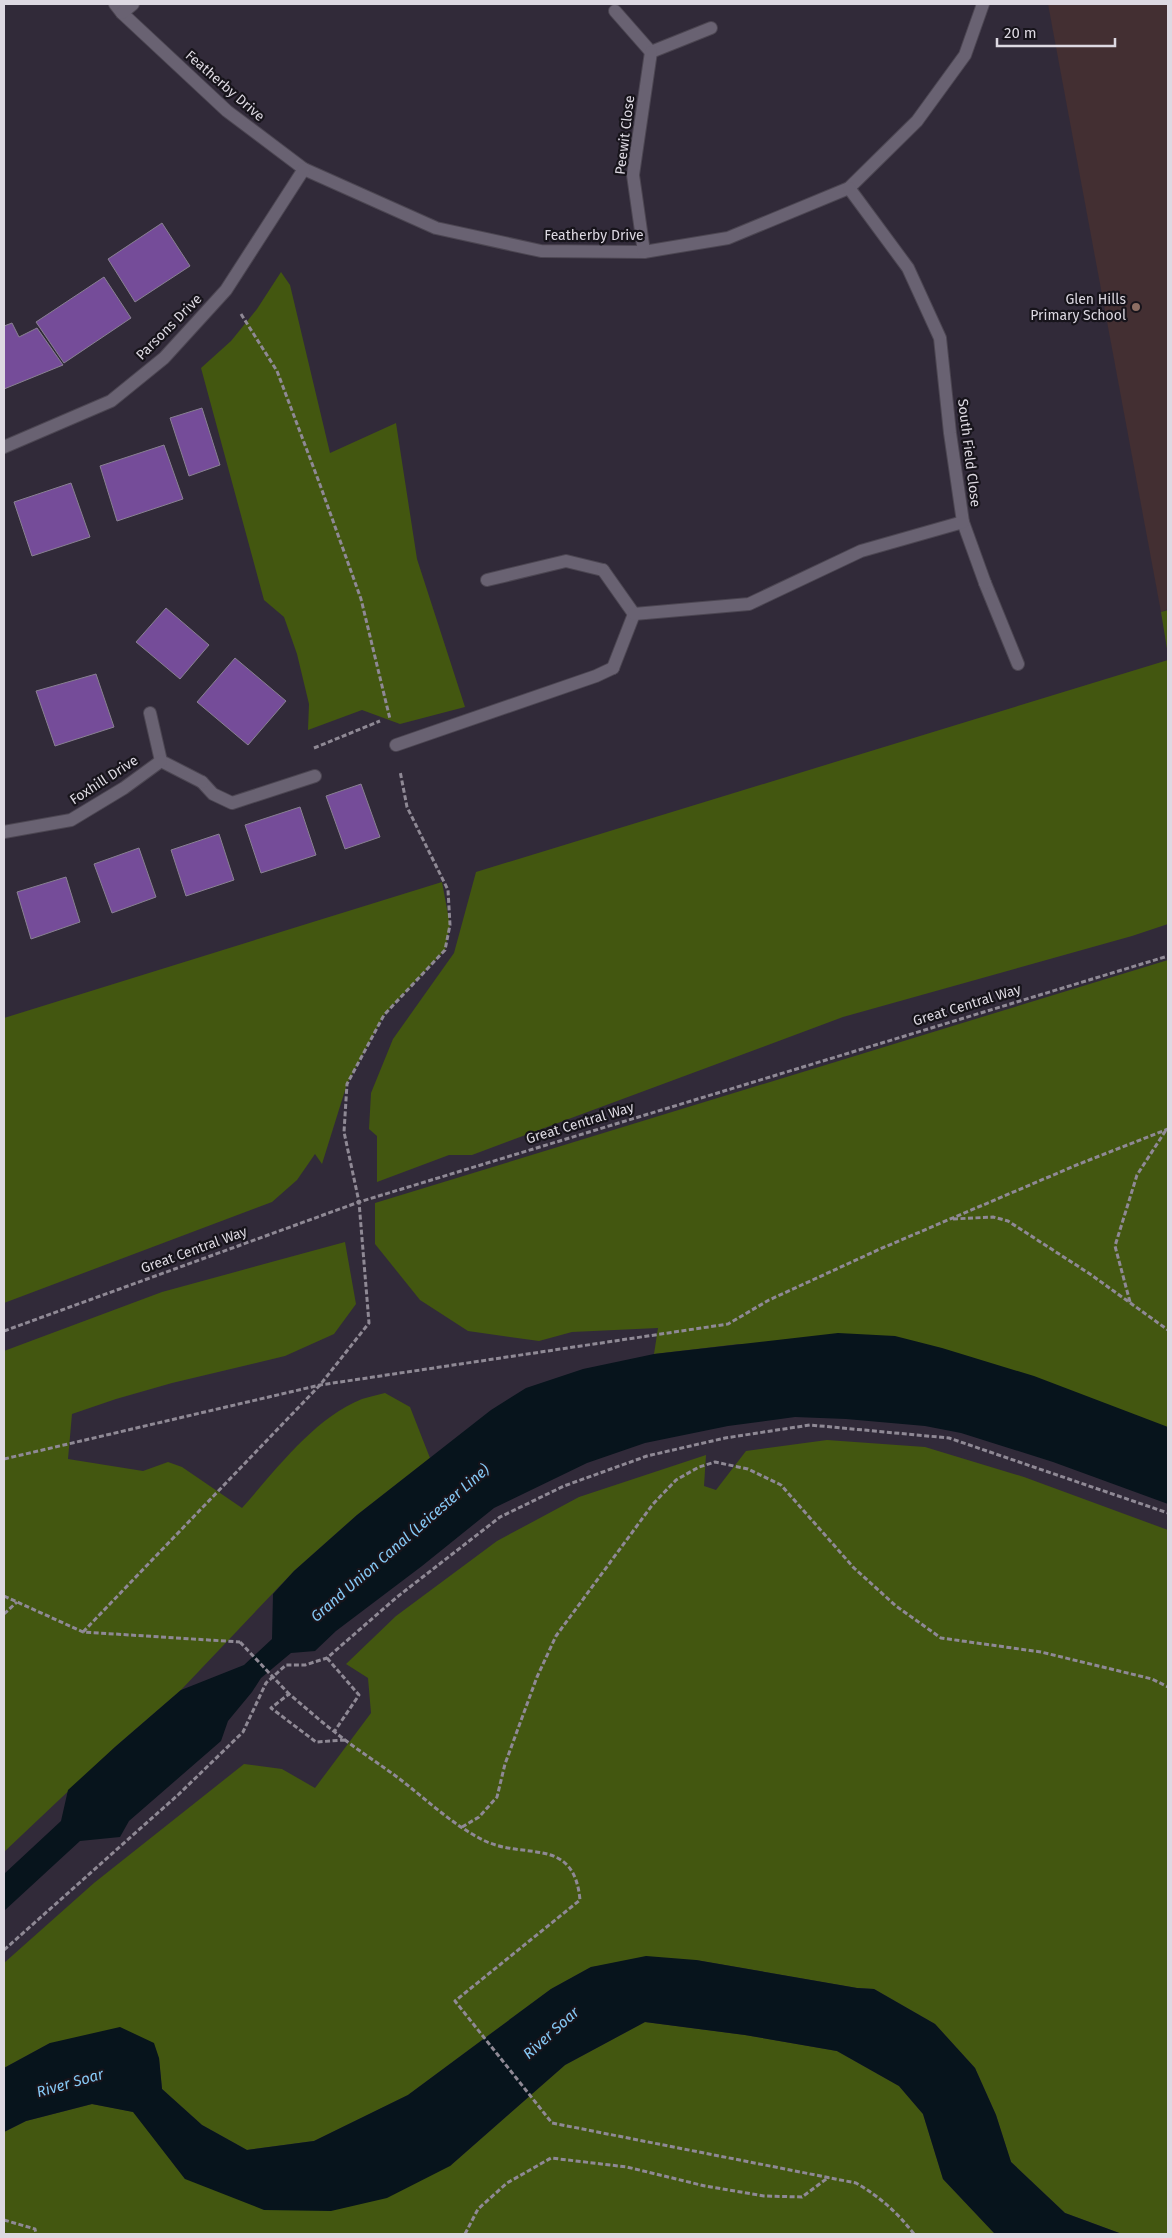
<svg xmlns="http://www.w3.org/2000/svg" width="1172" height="2238" font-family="'Fira Sans',sans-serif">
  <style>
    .education { fill: #432f32 }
    .green { fill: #435710 }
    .water { fill: #07141c }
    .building { fill: #754c99; stroke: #898192 }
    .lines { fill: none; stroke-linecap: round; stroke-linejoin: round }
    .lane-casing { stroke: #4c4652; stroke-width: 14 }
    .street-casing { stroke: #4c4652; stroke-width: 14 }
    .path { stroke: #8f8995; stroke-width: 3; stroke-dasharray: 5 2.5; stroke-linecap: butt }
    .lane { stroke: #696272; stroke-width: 12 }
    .street { stroke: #696272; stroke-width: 12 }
    .path-bridge { stroke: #8f8995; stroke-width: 3; stroke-dasharray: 5 2.5; stroke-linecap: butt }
    .education-dot { fill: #8d6e63; stroke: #17141b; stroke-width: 2 }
    .labels { text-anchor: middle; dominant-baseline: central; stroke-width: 4.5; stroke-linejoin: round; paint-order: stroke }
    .street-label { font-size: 14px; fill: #ddd9e2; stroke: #17141b }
    .poi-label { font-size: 14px; fill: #ddd9e2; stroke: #17141b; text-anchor: end }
    .water-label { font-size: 15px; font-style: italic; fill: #86c9f6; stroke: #17141b }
  </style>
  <rect width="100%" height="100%" fill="#312a39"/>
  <path class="education" d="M1048,4H1168V609L1161,612Z"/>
  <g class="green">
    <path d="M281,272L290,285L330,453L396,423L417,559L465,707L400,724L362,710L308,730L309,704L297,654L284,617L264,600L201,368L231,341L257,309Z"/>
    <path d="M1168,610V655L1161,612Z"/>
    <path d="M1168,660V924L1132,936L843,1017L472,1155H449L377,1182V1136L369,1129L371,1093L393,1039L454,953L476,872Z"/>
    <path d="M442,882L450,925L445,950L384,1015L347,1084L322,1164L315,1154L297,1180L272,1202L4,1303V1018Z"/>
    <path d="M1168,960V1444L739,1344L654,1354L658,1328L572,1332L539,1341L468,1331L420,1300L375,1244V1203Z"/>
    <path d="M345,1242L356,1304L334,1334L285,1356L172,1383L116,1399L72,1414L68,1459L143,1471L168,1462L182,1467L242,1508C276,1470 314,1418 362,1399C369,1397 377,1395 385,1393L410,1407L430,1458L357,1515L294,1571L181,1690L115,1747L4,1852V1351L162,1292Z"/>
    <path d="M827,1440L925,1447L1024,1477L1168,1530V2234H1122L1065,2213L1011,2162L996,2115L975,2068L935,2024L874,1989L857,1988L696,1960L591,1967L551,1989L408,2095L314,2141L247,2150L202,2125L162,2089L159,2058L50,2043L4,2068V1963L94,1883L244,1764L282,1769L315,1788L371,1713L368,1678L346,1664L396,1616L497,1541L579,1497L706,1455L704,1486L716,1490L746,1451Z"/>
    <path d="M645,2022L745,2035L837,2051L899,2086L923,2114L943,2179L995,2234H4V2132L26,2121L92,2104L134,2112L185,2179L450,2166L565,2065Z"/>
  </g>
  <g class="water">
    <path d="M838,1333L895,1336L942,1348L1034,1376L1168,1427V1504L1053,1462L961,1433L925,1426L846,1419L795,1417L728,1426L645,1443L587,1463L494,1508L422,1566L336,1631L315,1651L291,1653L261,1678L252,1692L228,1721L221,1741L129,1821L120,1837L80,1841L4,1911V1874L61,1821L68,1790L115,1747L181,1690L244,1665L272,1639L273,1594L294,1571L357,1515L491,1410L526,1388L583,1369L654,1354Z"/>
    <path d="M646,1956L696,1960L857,1988L874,1989L935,2024L975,2068L996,2115L1011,2162L1065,2213L1122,2234H995L943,2179L923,2114L899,2086L837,2051L745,2035L645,2022L565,2065L450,2166L387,2198L331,2211L264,2210L185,2179L133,2112L92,2104L26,2121L4,2132V2068L50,2043L120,2027L154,2043L159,2058L162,2089L202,2125L247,2150L314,2141L408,2095L551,1989L591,1967Z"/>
  </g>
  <g class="building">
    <path d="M162,223L190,266L135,302L108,259Z"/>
    <path d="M104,277L131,318L64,363L36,322Z"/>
    <path d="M12,323L19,337L37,328L63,365L4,389V326Z"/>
    <path d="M202,408L220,465L189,476L170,418Z"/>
    <path d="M164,445L183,499L117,521L100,466Z"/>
    <path d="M71,483L90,537L32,556L14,502Z"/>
    <path d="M166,608L209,645L180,679L136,642Z"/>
    <path d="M235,658L286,701L248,745L197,702Z"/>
    <path d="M96,674L114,727L55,746L36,691Z"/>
    <path d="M361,784L380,837L345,849L326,796Z"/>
    <path d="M300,807L316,855L261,873L245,825Z"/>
    <path d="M219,834L234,880L186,896L171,850Z"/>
    <path d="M139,848L156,897L112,913L94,864Z"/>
    <path d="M66,877L80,922L31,939L17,892Z"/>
  </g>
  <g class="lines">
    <g class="lane-casing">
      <g id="lane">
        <path d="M487,580L566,561L603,570"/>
        <path d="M985,583L1018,664"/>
        <path d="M396,745L596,676L613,668"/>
        <path d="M202,782L213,794L232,803L315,776"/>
      </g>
    </g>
    <g class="street-casing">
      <g id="street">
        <path d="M115,4L122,13L227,111L304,169L436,228L541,251L644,252L728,238L849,188L917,121L965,55L983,4"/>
        <path d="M615,11L651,52L711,28"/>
        <path d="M122,13L133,4"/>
        <path d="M644,252L633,175L651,52"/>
        <path d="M4,447L111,401L164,358L226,290L304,169"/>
        <path d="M963,522L985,583"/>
        <path d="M603,570L634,614L613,668"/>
        <path d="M634,614L749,604L861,551L963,522L950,433L940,338L908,268L849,188"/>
        <path d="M150,713L161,761L202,782"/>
        <path d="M4,832L71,820L124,788L161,761"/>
      </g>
    </g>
    <g class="path">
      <path d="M241,314L277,371L319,482L361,599L390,719"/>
      <path d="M314,748L380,721"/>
      <path d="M953,1219L993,1217L1008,1221L1090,1274L1168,1330"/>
      <path d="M1130,1302L1115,1246L1137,1175L1166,1130"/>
      <path d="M4,1331L359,1202L1168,956"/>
      <path d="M4,1459L320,1385L728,1324L769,1300L880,1249L1079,1164L1168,1129"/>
      <path d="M4,1596L83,1632L240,1642"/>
      <path d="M4,1614L17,1602"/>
      <path d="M83,1632L320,1385L369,1323L359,1202L344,1132L347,1084L384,1015L445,950L450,925L448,890L407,807L400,771"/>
      <path d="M327,1658L359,1695L334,1732"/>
      <path d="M345,1740L316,1742L271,1708L289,1694C305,1707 320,1721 336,1733C357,1750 380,1764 401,1780C428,1801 454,1826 485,1841C526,1860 574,1836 580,1900L455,2001L552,2123L856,2183C880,2197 897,2212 914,2234"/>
      <path d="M462,1827L479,1817L497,1797L505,1764L537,1677L556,1636L653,1504L676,1480L699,1467L715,1462L748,1469L781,1485L854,1568L896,1606L941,1638L1041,1652L1152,1679L1168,1687"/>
      <path d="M4,1950L179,1794L243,1732L266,1683L286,1665H305L327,1658L397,1597L500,1517L564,1486L647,1456L725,1438L810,1425L949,1438L1168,1513"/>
      <path d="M4,2220L35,2229L36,2234"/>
      <path d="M465,2234L478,2209L507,2183L551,2158L627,2167L705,2186L764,2196L802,2197L829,2177"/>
    </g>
    <use href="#lane" class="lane"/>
    <use href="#street" class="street"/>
    <path class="path-bridge" d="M240,1642L289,1694"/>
  </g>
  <circle class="education-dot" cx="1136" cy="307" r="5"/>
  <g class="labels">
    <g class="street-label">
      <text transform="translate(225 86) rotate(41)">Featherby Drive</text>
      <text transform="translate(625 135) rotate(-83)">Peewit Close</text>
      <text x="594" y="235">Featherby Drive</text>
      <text transform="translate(169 327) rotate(-45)">Parsons Drive</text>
      <text transform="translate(969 453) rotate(83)">South Field Close</text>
      <text transform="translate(104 780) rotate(-33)">Foxhill Drive</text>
      <text transform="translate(967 1005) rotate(-17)">Great Central Way</text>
      <text transform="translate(580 1123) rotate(-17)">Great Central Way</text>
      <text transform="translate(194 1250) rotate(-20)">Great Central Way</text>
    </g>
    <g class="poi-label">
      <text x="1126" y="299">Glen Hills<tspan x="1126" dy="16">Primary School</tspan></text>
    </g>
    <g class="water-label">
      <text transform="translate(400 1543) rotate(-41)">Grand Union Canal (Leicester Line)</text>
      <text transform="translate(551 2033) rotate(-42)">River Soar</text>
      <text transform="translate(70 2083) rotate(-16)">River Soar</text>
    </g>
  </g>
  <rect width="1172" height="2238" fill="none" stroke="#ddd9e2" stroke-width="10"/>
  <path d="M997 38v8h118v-8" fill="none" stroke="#ddd9e2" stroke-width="2.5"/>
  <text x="1004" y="38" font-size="15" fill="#ddd9e2" stroke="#17141b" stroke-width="4" paint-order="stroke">20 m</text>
</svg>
